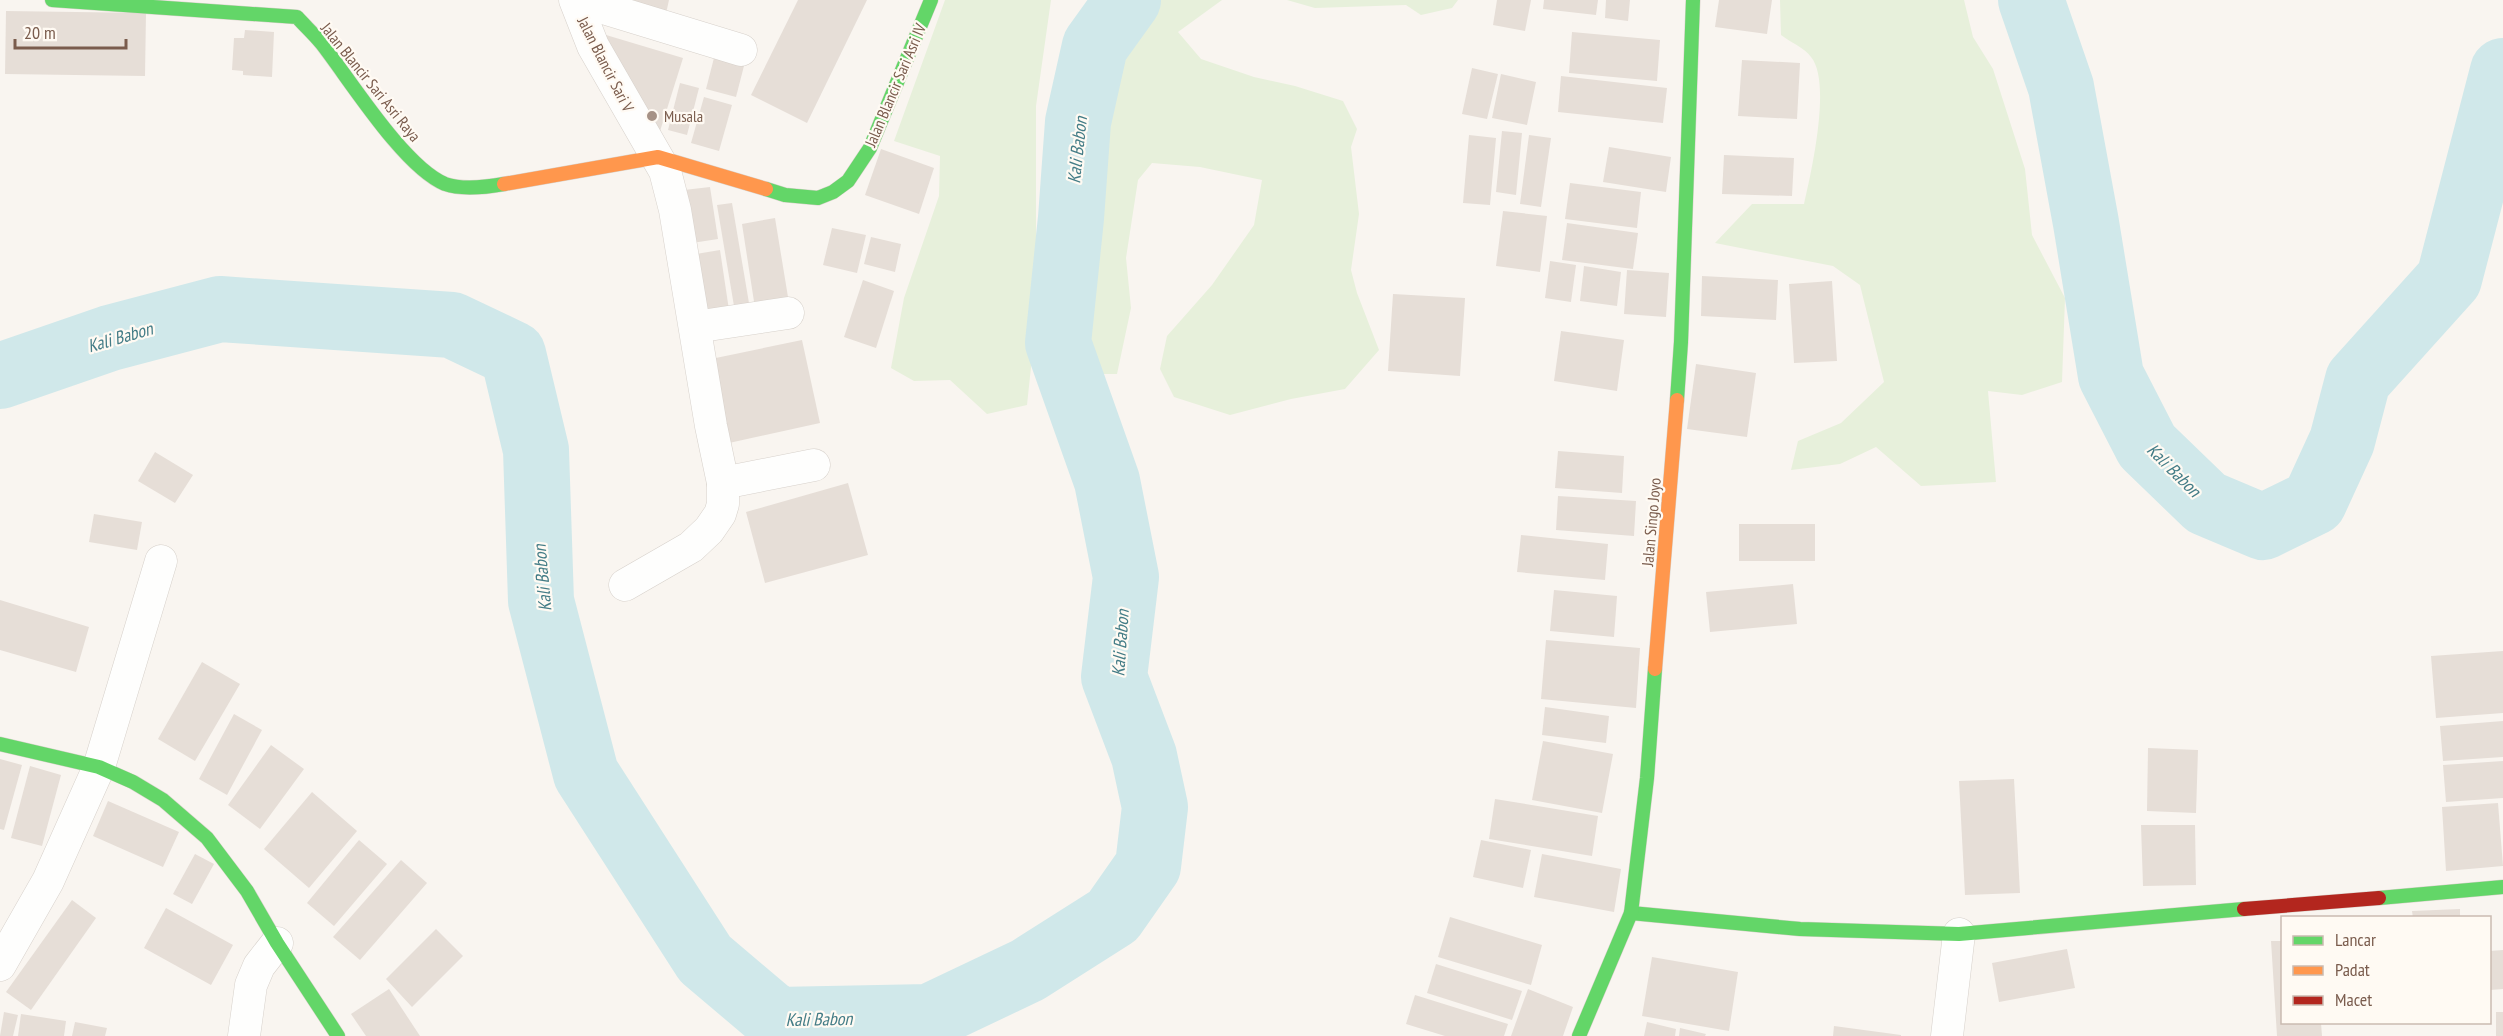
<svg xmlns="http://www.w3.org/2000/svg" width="2503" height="1036" font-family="'PT Sans Narrow',sans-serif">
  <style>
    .green { fill: #e7f0db }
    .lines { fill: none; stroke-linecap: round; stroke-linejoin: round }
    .river { stroke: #d0e8ea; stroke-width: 66 }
    .building { fill: #e6ded7 }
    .street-casing { stroke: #d7d1cb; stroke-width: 33 }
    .fast-casing { stroke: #d9d2cb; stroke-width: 15 }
    .slow-casing { stroke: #d9d2cb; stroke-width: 15 }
    .jam-casing { stroke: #d9d2cb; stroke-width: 15 }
    .street { stroke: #fefefd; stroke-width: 32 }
    .fast { stroke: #63d668; stroke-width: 14 }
    .slow { stroke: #ff974d; stroke-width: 14 }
    .jam { stroke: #b3261e; stroke-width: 14 }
    .poi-dot { fill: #a69286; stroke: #fffaf3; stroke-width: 2 }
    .labels { text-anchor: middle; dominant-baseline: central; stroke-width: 4.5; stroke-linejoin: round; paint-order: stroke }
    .street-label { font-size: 16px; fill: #7a5c4d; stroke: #fffaf3 }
    .poi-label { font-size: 16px; fill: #7a5c4d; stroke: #fffaf3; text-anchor: start }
    .water-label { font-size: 18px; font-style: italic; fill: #437c86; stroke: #fffaf3 }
  </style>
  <rect width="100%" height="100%" fill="#f9f5f0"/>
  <g class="green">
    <path d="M945,0H1051L1036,106V320L1027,405L987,414L950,380L914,381L891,368L904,298L939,196L940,156L894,141Z"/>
    <path d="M1143,0H1222L1178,32L1201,59L1254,77L1295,86L1343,101L1357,129L1351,147L1359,214L1351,270L1357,293L1379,350L1345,389L1291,399L1230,415L1174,397L1160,369L1167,336L1212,285L1254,225L1262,180L1200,167L1152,163L1138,180L1126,258L1131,308L1117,374H1086L1110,128L1104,79L1114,27Z"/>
    <path d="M1287,0H1458L1452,8L1421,15L1406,5L1315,8Z"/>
    <path d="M1780,0H1964L1973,37L1993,69L2025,169L2032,235L2065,298L2062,382L2022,395L1988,391L1996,482L1921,486L1876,447L1840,464L1791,470L1798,441L1841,423L1884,382L1860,285L1833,266L1715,243L1752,204H1804C1811,174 1832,82 1811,57C1805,48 1790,42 1781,35Z"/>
  </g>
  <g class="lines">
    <g class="river">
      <path d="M2031,0L2061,87L2086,223L2111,376L2147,446L2206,503L2263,527L2314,502L2342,441L2358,380L2449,279L2503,71"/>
      <path d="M0,376L110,338L220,309L452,325L513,354L536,450L541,601L586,774L705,959L777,1020L929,1017L1028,970L1113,916L1148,866L1155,807L1144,756L1114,677L1126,577L1107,481L1058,343L1071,218L1078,122L1095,46L1128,0"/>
    </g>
  </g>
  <g class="building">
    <path d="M596,0H669L665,18Z"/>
    <path d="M798,0H867L807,123L751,95Z"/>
    <path d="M1497,0H1531L1525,31L1493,25Z"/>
    <path d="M1544,0H1598L1596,15L1543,9Z"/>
    <path d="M1606,0H1630L1628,21L1605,18Z"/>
    <path d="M1719,0H1772L1767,34L1715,27Z"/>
    <path d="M6,11L146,13L145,76L5,74Z"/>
    <path d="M245,30L274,32L272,77L243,75V71L232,70L234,38H244Z"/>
    <path d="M596,32L683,58L656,144Z"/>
    <path d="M1572,32L1660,40L1657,81L1569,73Z"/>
    <path d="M715,54L745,62L736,97L706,89Z"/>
    <path d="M1742,60L1800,63L1797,119L1738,116Z"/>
    <path d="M1472,68L1498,74L1487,119L1462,114Z"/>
    <path d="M1501,74L1536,82L1527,125L1492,118Z"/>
    <path d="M1561,76L1667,88L1663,123L1558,112Z"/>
    <path d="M680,83L699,88L687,135L668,130Z"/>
    <path d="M704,97L732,105L719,151L691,143Z"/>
    <path d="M1502,131L1522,133L1516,195L1496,192Z"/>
    <path d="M1469,135L1496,138L1490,205L1463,203Z"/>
    <path d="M1529,135L1551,138L1541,207L1520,204Z"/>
    <path d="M1609,147L1671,157L1666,192L1603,182Z"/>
    <path d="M881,149L934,168L919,214L865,195Z"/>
    <path d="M1724,155L1794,158L1792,196L1722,194Z"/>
    <path d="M1570,183L1641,192L1637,228L1565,219Z"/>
    <path d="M710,187L718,239L692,243L684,190Z"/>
    <path d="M732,203L749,303L734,306L717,205Z"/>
    <path d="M1503,211L1547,216L1540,272L1496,266Z"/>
    <path d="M775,218L789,303L755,308L742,224Z"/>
    <path d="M1567,223L1638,233L1633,269L1562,260Z"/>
    <path d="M832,228L866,235L857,273L823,265Z"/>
    <path d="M871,237L901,244L895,272L864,264Z"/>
    <path d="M720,250L729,310L699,315L690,255Z"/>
    <path d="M1550,261L1576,265L1571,302L1545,298Z"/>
    <path d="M1584,266L1621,272L1617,306L1580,301Z"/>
    <path d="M1627,270L1669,273L1666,317L1624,314Z"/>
    <path d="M1702,276L1778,280L1776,320L1701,316Z"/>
    <path d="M863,280L894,291L876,348L844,337Z"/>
    <path d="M1832,281L1837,361L1794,363L1789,284Z"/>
    <path d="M1393,294L1465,298L1460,376L1388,371Z"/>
    <path d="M1561,331L1624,340L1617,391L1554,381Z"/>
    <path d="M802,340L820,423L729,443L711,359Z"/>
    <path d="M1696,364L1756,373L1747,437L1687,429Z"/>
    <path d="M1558,451L1624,456L1622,493L1555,488Z"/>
    <path d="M155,452L193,475L175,503L138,481Z"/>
    <path d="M848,483L868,555L765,583L746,512Z"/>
    <path d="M1558,496L1636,501L1634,536L1556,530Z"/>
    <path d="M94,514L142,522L137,550L89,542Z"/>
    <rect x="1739" y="524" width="76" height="37"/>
    <path d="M1521,535L1608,544L1605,580L1517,572Z"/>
    <path d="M1793,584L1797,624L1710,632L1706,592Z"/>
    <path d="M1554,590L1617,596L1614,637L1550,631Z"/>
    <path d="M0,600L89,627L76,672L0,650Z"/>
    <path d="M1546,640L1640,648L1636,708L1541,699Z"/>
    <path d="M2503,651V713L2436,718L2431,656Z"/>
    <path d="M202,662L240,684L195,761L158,739Z"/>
    <path d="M1545,707L1609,716L1606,743L1542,735Z"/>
    <path d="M234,714L262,730L227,795L199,779Z"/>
    <path d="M2503,721V757L2443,761L2440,726Z"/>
    <path d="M1543,741L1613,754L1602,813L1532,800Z"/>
    <path d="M271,745L304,769L260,829L228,805Z"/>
    <path d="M2148,748L2198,750L2196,813L2147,811Z"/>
    <path d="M0,759L22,765L4,830L0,829Z"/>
    <path d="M2503,761V798L2446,802L2443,765Z"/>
    <path d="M30,766L61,775L42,846L11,838Z"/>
    <path d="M2014,779L2020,893L1965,895L1959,781Z"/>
    <path d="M312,792L357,831L309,888L264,849Z"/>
    <path d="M1495,799L1598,816L1592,856L1489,839Z"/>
    <path d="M108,801L179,832L163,867L93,836Z"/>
    <path d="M2498,803L2503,866L2446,871L2442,807Z"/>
    <path d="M2141,825H2195L2196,885L2143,886Z"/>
    <path d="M359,840L387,864L334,926L307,903Z"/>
    <path d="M1481,840L1531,850L1523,888L1473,877Z"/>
    <path d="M195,854L214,864L192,904L173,894Z"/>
    <path d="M1542,854L1621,869L1614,912L1534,897Z"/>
    <path d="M401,860L427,883L360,960L333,937Z"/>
    <path d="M72,900L96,918L31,1010L6,992Z"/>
    <path d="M166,908L233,945L211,985L144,948Z"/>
    <path d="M2460,909V918H2413L2412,911Z"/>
    <path d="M1450,917L1542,945L1531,985L1438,957Z"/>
    <path d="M436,929L463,956L412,1007L386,979Z"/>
    <path d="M2271,941H2282V1022L2321,1023L2322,1036H2277Z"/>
    <path d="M2067,949L2075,988L1999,1002L1992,963Z"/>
    <path d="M2503,950V989L2490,990V951Z"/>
    <path d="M1652,957L1738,972L1729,1031L1642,1016Z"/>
    <path d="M1436,964L1522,991L1512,1020L1427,993Z"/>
    <path d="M389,989L420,1036H366L351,1014Z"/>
    <path d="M1528,989L1573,1007L1563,1036H1511Z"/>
    <path d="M1415,995L1508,1024L1504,1036H1445L1406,1024Z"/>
    <path d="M4,1012L18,1015L13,1036H0Z"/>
    <rect x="2496" y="1012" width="7" height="24"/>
    <path d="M21,1014L66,1021L64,1036H18Z"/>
    <path d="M75,1022L107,1028L105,1036H72Z"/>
    <path d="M1647,1022L1676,1029L1675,1036H1644Z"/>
    <path d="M1834,1026L1901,1035V1036H1833Z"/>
    <path d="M1680,1028L1706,1034L1705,1036H1679Z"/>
  </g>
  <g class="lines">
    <g class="street-casing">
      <g id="street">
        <path d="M575,0L593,46L665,171L675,210L711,426L723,483V504L720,514L709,530L691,547L625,585"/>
        <path d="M577,0L741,50"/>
        <path d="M695,327L788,313"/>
        <path d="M723,483L814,465"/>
        <path d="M0,965L48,881L99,767L161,561"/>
        <path d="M244,1036L251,985L259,966L277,943"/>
        <path d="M1947,1036L1959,934"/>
      </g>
    </g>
    <g class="fast-casing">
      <g id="fast">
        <path d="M52,0L297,17C305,26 314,34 322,44C350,80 404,167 445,184C462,190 487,187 504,184"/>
        <path d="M766,189L785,195L818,198L833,192L848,181L870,148L931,0"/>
        <path d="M1677,400L1681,342L1693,0"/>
        <path d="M0,744L99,767L133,782L163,800L207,838L247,891L277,943L338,1036"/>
        <path d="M2379,898L2503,887"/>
        <path d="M1631,913L1800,929L1959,934L2244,909"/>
        <path d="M1579,1036L1631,913L1647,778L1655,669"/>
      </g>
    </g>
    <g class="slow-casing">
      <g id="slow">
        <path d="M504,184L658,157L766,189"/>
        <path d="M1655,669L1677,400"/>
      </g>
    </g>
    <g class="jam-casing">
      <path id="jam" d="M2244,909L2379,898"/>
    </g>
    <use href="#street" class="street"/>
    <use href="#fast" class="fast"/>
    <use href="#slow" class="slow"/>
    <use href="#jam" class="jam"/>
  </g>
  <circle class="poi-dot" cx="652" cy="116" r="6"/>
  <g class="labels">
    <g class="street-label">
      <text transform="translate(606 64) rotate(63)">Jalan Blancir Sari V</text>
      <text transform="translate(371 82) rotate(51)">Jalan Blancir Sari Asri Raya</text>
      <text transform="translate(895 85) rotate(-67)">Jalan Blancir Sari Asri IV</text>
      <text transform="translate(1651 522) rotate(-85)">Jalan Singo Joyo</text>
    </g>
    <g class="poi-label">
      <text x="664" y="116">Musala</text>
    </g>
    <g class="water-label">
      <text transform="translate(1077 150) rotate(-84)">Kali Babon</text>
      <text transform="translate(120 337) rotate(-16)">Kali Babon</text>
      <text transform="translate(2174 470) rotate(45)">Kali Babon</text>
      <text transform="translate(542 578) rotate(-95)">Kali Babon</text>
      <text transform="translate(1120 643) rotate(-86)">Kali Babon</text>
      <text transform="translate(819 1019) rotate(-1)">Kali Babon</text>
    </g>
  </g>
  <rect x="2281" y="916" width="210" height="108" fill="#fffaf3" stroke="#cabbb1" stroke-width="1.5"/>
  <rect x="2293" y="936" width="30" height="9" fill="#63d668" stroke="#cabbb1" stroke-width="1.5"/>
  <text x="2335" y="946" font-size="18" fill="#7a5c4d">Lancar</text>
  <rect x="2293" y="966" width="30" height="9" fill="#ff974d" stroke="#cabbb1" stroke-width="1.5"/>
  <text x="2335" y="976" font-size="18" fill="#7a5c4d">Padat</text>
  <rect x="2293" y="996" width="30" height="9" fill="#b3261e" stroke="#cabbb1" stroke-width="1.5"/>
  <text x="2335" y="1006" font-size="18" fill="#7a5c4d">Macet</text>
  <path d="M15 39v9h111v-9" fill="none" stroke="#7a5c4d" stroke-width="3"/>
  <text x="24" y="39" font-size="18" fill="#7a5c4d" stroke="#fffaf3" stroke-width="4.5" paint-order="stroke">20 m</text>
</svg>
